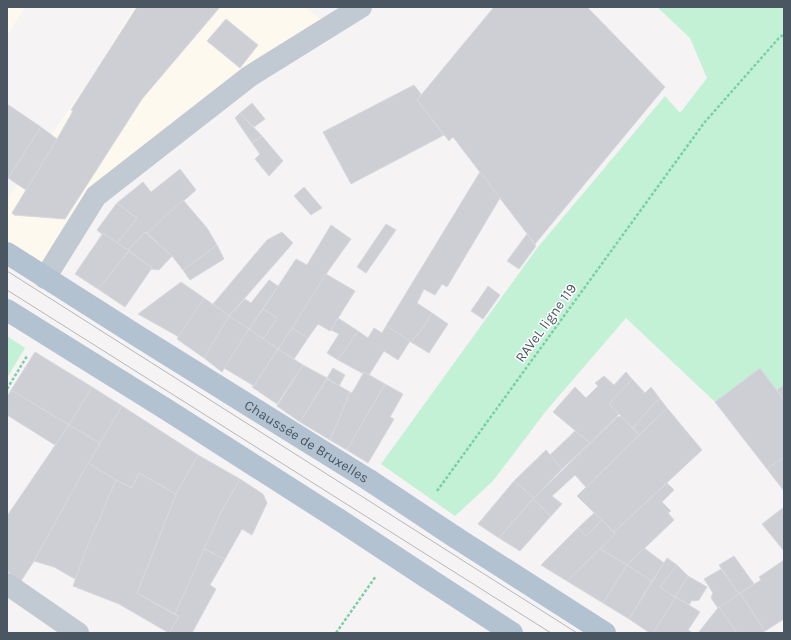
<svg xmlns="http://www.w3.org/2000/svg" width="791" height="640" font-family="Karla,sans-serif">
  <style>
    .commercial { fill: #fdf9ef }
    .green { fill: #c3f1d5 }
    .building { fill: #cdcfd5; stroke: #d7d9de }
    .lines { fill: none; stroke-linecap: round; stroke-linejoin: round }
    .path { stroke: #7ad0a6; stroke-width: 2.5; stroke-dasharray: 3 2; stroke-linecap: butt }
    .minor { stroke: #c1cad2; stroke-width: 22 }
    .major { stroke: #b3c2d1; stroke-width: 22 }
    .tram { stroke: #b5b8bd; stroke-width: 1 }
    .major-bridge { stroke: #b3c2d1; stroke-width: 22 }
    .labels { text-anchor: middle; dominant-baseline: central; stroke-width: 3; stroke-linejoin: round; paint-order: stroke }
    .street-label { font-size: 14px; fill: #4a5661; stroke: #fff }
  </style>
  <rect width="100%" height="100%" fill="#f5f3f3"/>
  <g class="commercial">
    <path d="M7,7H25L7,36Z"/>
    <path d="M134,7H305L330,26L96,196L45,278L7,253V199L100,64Z"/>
  </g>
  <g class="green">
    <path d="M657,7H784V401L760,368L715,402L626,318L546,411L493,481L455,516L381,464L538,247L665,96L680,113L707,78L690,38Z"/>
    <path d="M7,336L25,348L7,378Z"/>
  </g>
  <g class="building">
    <path d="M137,7H220L142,99L65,219L14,215L12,213L57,139L73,111L71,110Z"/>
    <path d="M494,7H587L665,87L535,244L453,137L449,141L417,100Z"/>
    <path d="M226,19L258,45L240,68L207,41Z"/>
    <path d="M414,85L421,94L417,100L444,135L351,184L323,132Z"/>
    <path d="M252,103L265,119L254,127L240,113Z"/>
    <path d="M7,104L41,127L8,178H7Z"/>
    <path d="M240,113L262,136L252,143L235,118Z"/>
    <path d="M41,127L57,139L26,190L8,178Z"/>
    <path d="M262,136L283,161L269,176L255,159L260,154L252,143Z"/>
    <path d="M180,169L196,190L147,233L145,232L128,250L117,243L137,218L117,203L143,182L151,192Z"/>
    <path d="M480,172L500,198L447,287L442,284L435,295L424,289L417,303L432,313L418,335H417L411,342L386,326Z"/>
    <path d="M304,187L322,208L311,215L294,196Z"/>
    <path d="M183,200L207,228L217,245L183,270L172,256L147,233Z"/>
    <path d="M117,203L137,218L117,243L103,233L102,234L97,230Z"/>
    <path d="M386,224L396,230L366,273L357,267Z"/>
    <path d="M331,225L351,239L326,274L302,313L278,349L263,339L277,318L263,309L296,259L307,265Z"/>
    <path d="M145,232L172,256L159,270L151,269L152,268L128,250Z"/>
    <path d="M282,232L293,243L229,316L213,304L267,240Z"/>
    <path d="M103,233L129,251L98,289L75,274Z"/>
    <path d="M527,234L536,246L519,269L507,261Z"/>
    <path d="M217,245L224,259L190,280L183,270Z"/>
    <path d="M129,251L152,268L125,307L98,289Z"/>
    <path d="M326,274L355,291L330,331L318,324L308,338L292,328Z"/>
    <path d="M269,280L278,286L249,329L230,317L229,316L245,299L251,303Z"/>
    <path d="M181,282L204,298L179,337L138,314Z"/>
    <path d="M488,286L500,295L483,319L471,311Z"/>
    <path d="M204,298L229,316L204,358L177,339Z"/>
    <path d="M263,309L277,318L263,339L249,329Z"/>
    <path d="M432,313L448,324L429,353L411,342L417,335H418Z"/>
    <path d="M229,316L249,329L222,372L204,358Z"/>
    <path d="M338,318L358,331L338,360L327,353L339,334L331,330Z"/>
    <path d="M386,326L410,341L398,360L384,351L369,375L364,372L362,373L338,360L358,331L368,338L374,328L382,333Z"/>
    <path d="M292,328L308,338L294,359L278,349Z"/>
    <path d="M249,329L278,349L254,386L224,368Z"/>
    <path d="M278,349L303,365L277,404L252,387L254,386Z"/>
    <path d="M35,352L92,387L69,425L11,390Z"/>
    <path d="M303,365L327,378L300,422L277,406Z"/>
    <path d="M333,368L345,375L339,386L327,378Z"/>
    <path d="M760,368L784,400V457L767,469L715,402Z"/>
    <path d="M364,372L385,384L347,450L330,440L350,392L352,393Z"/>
    <path d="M626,372L632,379L609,404L619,414L590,443L553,412L575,387L586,398L598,386L595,383L604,376L614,385Z"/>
    <path d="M327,379L350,392L330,440L300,422Z"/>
    <path d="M632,379L645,393L651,387L660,399L654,403L633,428L609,404Z"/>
    <path d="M385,384L403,394L390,417L394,419L368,463L347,450Z"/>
    <path d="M784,385V400L777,390Z"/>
    <path d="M92,387L122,406L100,443L69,425Z"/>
    <path d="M11,390L69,425L55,445L7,415V397Z"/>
    <path d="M660,399L667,408L639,435L633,428L654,403Z"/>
    <path d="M122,406L198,455L176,494L139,473L132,488L116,480L88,463Z"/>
    <path d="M667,408L702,450L614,532L577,496Z"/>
    <path d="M621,416L639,435L586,487L575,475L552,496L562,504L551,516L533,499L534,498L617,417Z"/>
    <path d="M69,425L100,443L34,561L21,581L7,571V516Z"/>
    <path d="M575,431L590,443L562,469L550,455Z"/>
    <path d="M546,450L562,469L534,498L514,481Z"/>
    <path d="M198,455L240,479L220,514L175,614L137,593L176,494Z"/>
    <path d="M784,457V491L767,469Z"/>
    <path d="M88,463L116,480L75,579L54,567L34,561Z"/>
    <path d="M139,473L176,494L137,593L179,617L169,633L119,604L73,586L85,552L116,480L132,488Z"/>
    <path d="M240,479L263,494L267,503L252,535L242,529L225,559L204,549L220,514Z"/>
    <path d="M514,481L534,498L499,538L478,524Z"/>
    <path d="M667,483L674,490L662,502L671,511L668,513L674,520L627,565L600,549L615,534L614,532Z"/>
    <path d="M533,499L551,516L520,551L499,538Z"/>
    <path d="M784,507V551L762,524Z"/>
    <path d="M594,513L602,520L586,536L578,528Z"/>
    <path d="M602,520L615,534L567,581L541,565L578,528L586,536Z"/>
    <path d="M644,548L664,563L652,581L627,565Z"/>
    <path d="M204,549L225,559L210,585L216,589L192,633H169L179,617L175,614Z"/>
    <path d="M600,549L627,565L603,603L567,581Z"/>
    <path d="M734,556L754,584L739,594L719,565Z"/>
    <path d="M667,558L677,565L660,587L675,597L688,576L707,587L699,600L694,601L692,600L689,605L676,597L653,633H650L629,619Z"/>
    <path d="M784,560V619L765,631L740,593L761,580L759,577Z"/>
    <path d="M627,565L652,581L629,619L603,603Z"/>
    <path d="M677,565L688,576L675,597L660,587Z"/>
    <path d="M721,569L739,594L718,608L711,598L713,593L704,579Z"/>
    <path d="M740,593L765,631L762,633H737L719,607Z"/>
    <path d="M676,597L700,612L688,630L693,633H653Z"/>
    <path d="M719,607L737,633H698L718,608Z"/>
  </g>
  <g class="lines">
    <g class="path">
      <path d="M7,389L27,356"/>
      <path d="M437,491L704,123L778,39L784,34"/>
      <path d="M336,633L376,576"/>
    </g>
    <g class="minor">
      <path d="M45,278L96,196L250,76L361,7"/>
      <path d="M7,584L78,633"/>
    </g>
    <g class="major">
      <path id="s1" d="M7,253L136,335L369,480"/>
      <path d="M7,310L169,411L338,519"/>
      <path d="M455,537L605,633"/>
      <path d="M426,577L512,633"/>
    </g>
    <g class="tram">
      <path d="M7,271L577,633"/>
      <path d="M7,290L551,633"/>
    </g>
    <g class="major-bridge">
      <path d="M369,480L455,537"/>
      <path d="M338,519L426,577"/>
    </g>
  </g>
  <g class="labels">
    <g class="street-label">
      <text transform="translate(546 323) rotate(-54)">RAVeL ligne 119</text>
      <text stroke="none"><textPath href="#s1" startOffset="354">Chaussée de Bruxelles</textPath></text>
    </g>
  </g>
  <rect width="791" height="640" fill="none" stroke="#4a5661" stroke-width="16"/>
</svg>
